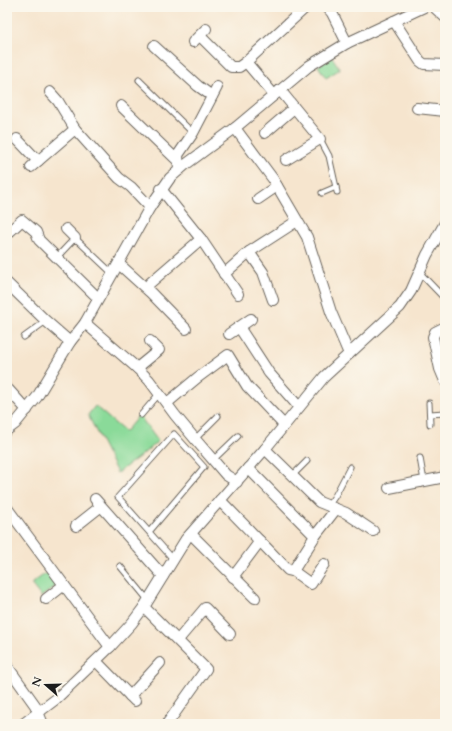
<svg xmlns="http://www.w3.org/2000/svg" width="452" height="731" font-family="Cardo,serif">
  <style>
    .green { fill: #8ada99; stroke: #537b5a }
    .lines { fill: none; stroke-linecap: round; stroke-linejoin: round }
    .lane-casing { stroke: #68625a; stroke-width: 7 }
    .street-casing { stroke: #68625a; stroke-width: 12 }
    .lane { stroke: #fff; stroke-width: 5 }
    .street { stroke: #fff; stroke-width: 10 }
  </style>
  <rect width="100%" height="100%" fill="#fbf7ec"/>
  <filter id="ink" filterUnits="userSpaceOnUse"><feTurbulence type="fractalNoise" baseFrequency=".025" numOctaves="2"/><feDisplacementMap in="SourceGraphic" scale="8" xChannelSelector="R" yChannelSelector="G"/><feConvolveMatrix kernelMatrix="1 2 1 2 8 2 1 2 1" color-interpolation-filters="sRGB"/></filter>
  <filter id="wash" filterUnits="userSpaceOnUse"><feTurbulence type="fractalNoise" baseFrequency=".012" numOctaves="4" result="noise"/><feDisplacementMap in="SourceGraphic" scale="16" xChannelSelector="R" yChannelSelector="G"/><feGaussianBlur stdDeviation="0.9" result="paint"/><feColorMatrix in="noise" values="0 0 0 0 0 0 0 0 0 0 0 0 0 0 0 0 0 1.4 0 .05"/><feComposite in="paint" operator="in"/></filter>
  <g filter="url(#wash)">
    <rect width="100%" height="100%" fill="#f6e5ce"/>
    <g class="green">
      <path d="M332,57L340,69L326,78L318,66Z"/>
      <path d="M95,406L125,432L139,415L158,441L143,454L117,473L88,415Z"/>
      <path d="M49,571L57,582L56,586L41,597L31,584Z"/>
    </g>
  </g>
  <g filter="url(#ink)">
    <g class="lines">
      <g class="lane-casing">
        <g id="lane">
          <path d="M139,80L193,133"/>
          <path d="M320,139L329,156L337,192"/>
          <path d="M322,193L336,187"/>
          <path d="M57,257L75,238L113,274"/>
          <path d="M419,272L445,299"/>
          <path d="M24,337L46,321"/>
          <path d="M429,403L430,424"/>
          <path d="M430,414L445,413"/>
          <path d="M141,415L159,394"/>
          <path d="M195,439L218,416"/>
          <path d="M420,458L424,481"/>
          <path d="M213,460L238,436"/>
          <path d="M292,476L307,461"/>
          <path d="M328,506L335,496L350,467"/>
          <path d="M149,532L204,467L174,434L118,497L173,559"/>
          <path d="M120,566L148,600"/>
        </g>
      </g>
      <g class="street-casing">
        <g id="street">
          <path d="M327,7L332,13L347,43"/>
          <path d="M434,7L445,17"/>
          <path d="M394,21L420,61L424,64L445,65"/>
          <path d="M200,36L231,67H239L246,62L306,7"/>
          <path d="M193,42L206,29"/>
          <path d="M154,46L198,86L212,96"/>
          <path d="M246,62L274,95"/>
          <path d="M280,90L320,139L286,160"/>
          <path d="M50,92L58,101L75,129L119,178L131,187L150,207"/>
          <path d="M121,106L178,161"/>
          <path d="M417,108L445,111"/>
          <path d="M235,128L273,179L307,237L331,312L349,354"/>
          <path d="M265,133L294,108"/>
          <path d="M17,139L38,161"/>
          <path d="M31,167L75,129"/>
          <path d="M179,170L178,155L193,133L217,87"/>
          <path d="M161,189L201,239L238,294"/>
          <path d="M258,199L277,186"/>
          <path d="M66,229L75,238"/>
          <path d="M7,234L22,220L36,232L39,240L98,298"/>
          <path d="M249,252L263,272L273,300"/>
          <path d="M119,264L151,293L186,329"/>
          <path d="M224,274L249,252L297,221"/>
          <path d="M7,283L46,321L70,342"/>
          <path d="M150,283L201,239"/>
          <path d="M85,323L137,368L149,380L175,415L195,439L226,475L237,482"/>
          <path d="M239,327L269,373L299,407"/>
          <path d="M445,327L435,332L433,337L440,369L445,381"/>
          <path d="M229,334L251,319"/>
          <path d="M137,368L159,350L150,341"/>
          <path d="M7,388L27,410"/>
          <path d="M167,403L197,378L228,355L247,386L284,425"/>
          <path d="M7,430L15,424L37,397L70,342L85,323L150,207L170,178L185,165L235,128L309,66L347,43L424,7"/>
          <path d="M265,449L319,502L346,513L373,531"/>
          <path d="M248,468L315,536"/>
          <path d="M389,488L445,477"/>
          <path d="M95,499L163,576"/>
          <path d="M220,500L288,570L293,571L311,584L324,564"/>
          <path d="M7,508L110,647"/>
          <path d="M76,526L100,507"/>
          <path d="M191,534L255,598"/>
          <path d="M293,571L315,536L336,509"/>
          <path d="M233,577L260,541"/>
          <path d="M46,599L64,585"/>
          <path d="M144,607L206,669L167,724"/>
          <path d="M178,640L205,608L230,634"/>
          <path d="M96,661L135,701"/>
          <path d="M7,664L10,670L35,705L43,724"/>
          <path d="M130,696L160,663"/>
          <path d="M23,724L56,699L110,647L132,623L144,607L186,539L265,449L324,377L400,307L411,291L427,255L445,223"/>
        </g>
      </g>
      <use href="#lane" class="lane"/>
      <use href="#street" class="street"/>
    </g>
  </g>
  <rect width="452" height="731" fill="none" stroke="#fbf7ec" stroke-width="24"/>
  <g transform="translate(46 685) rotate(290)" stroke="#fbf7ec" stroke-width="3" paint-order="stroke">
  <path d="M0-3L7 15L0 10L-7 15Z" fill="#1c1c1c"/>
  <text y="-6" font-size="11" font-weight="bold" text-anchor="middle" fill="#1c1c1c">N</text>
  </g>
</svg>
